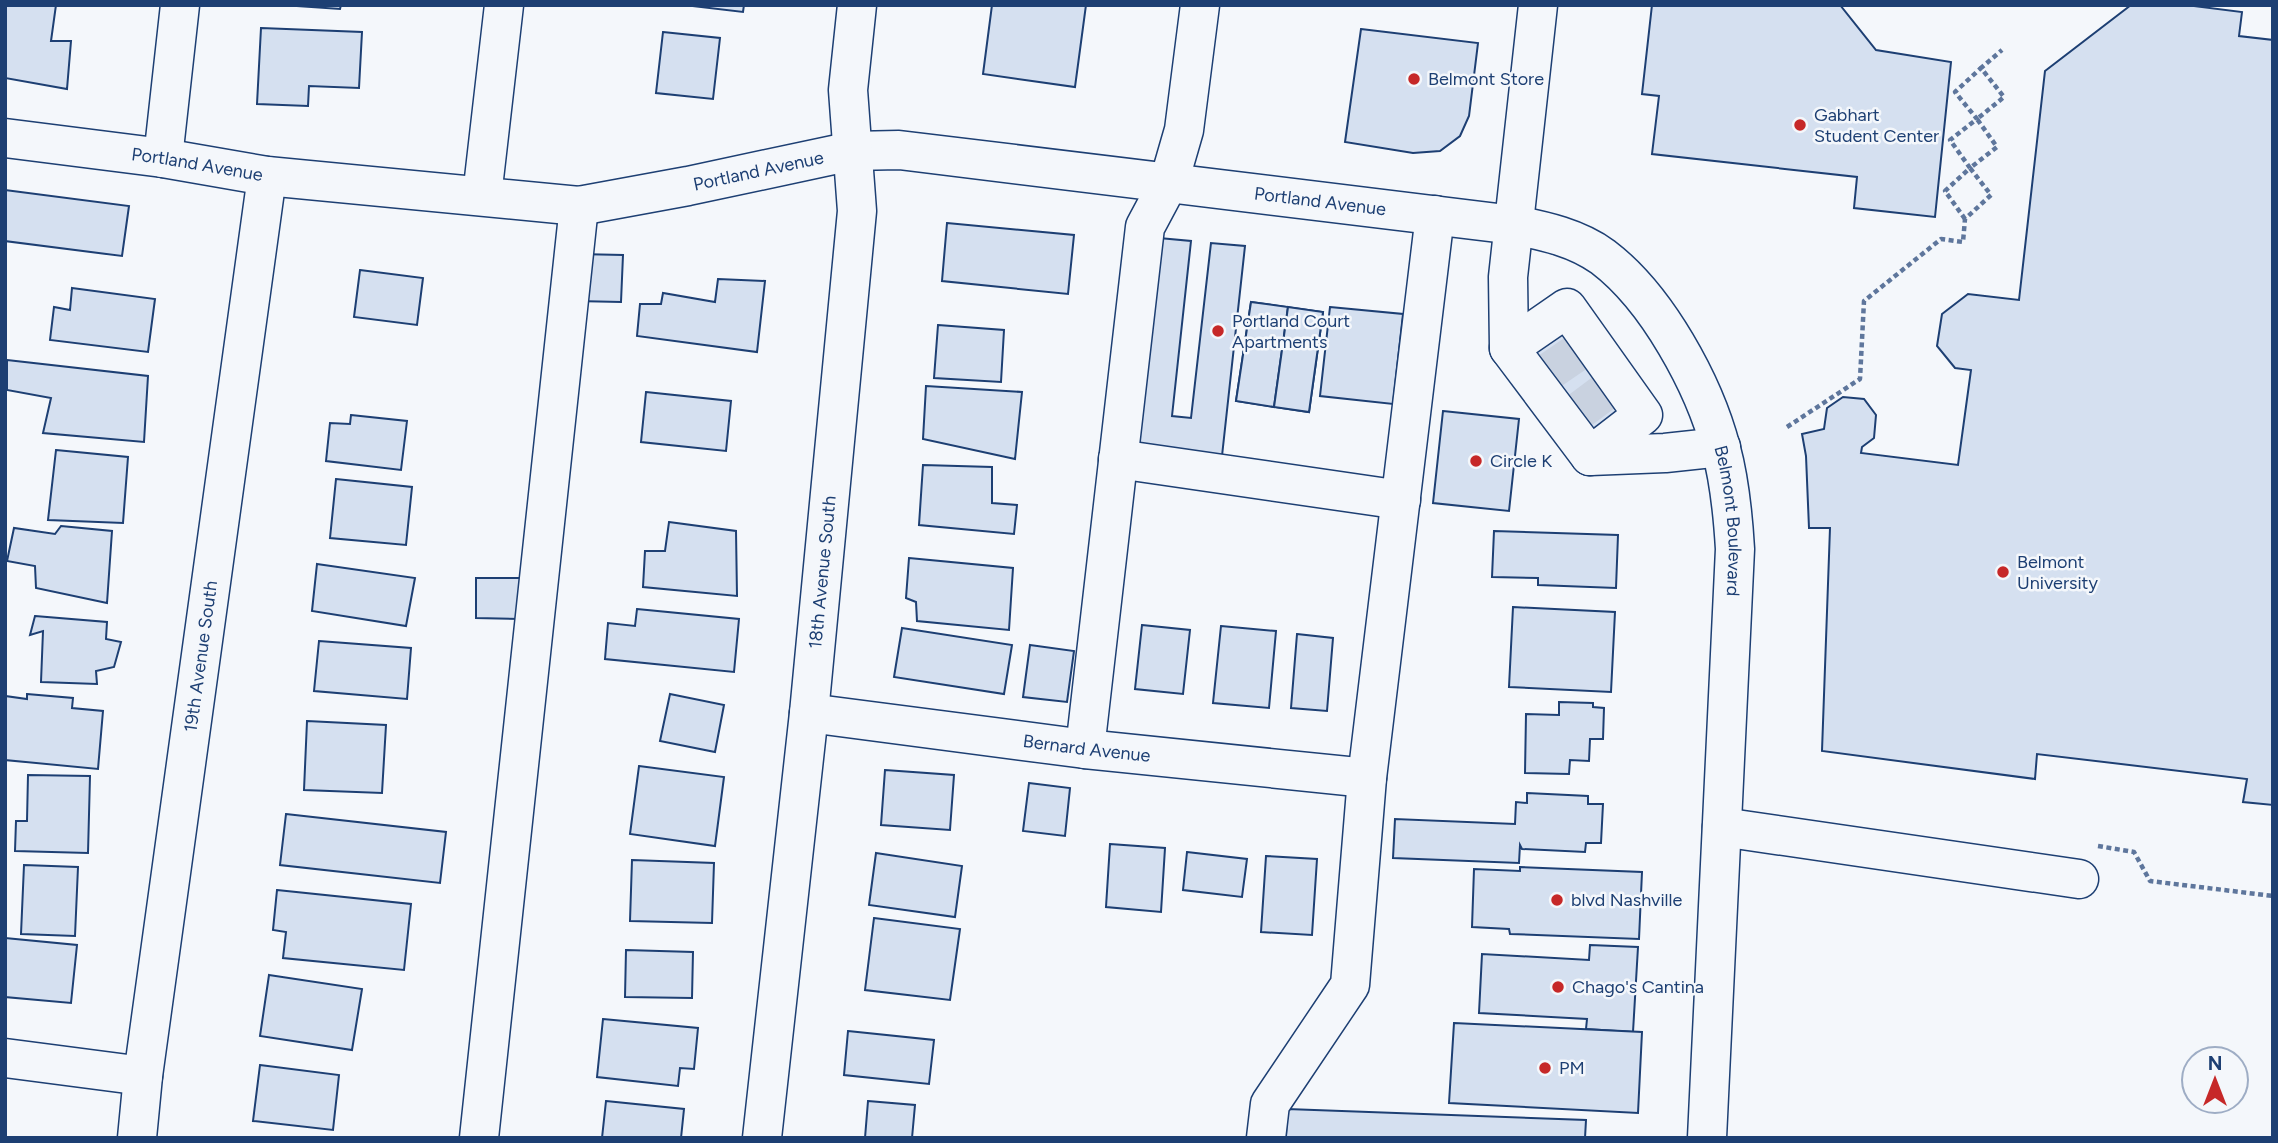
<svg xmlns="http://www.w3.org/2000/svg" width="2278" height="1143" font-family="Figtree,sans-serif">
  <style>
    .building { fill: #d5e0f0; stroke: #1d3f73; stroke-width: 2 }
    .lines { fill: none; stroke-linecap: round; stroke-linejoin: round }
    .minor-tunnel { stroke: #c9d2e0; stroke-width: 38; stroke-dasharray: 38 19; stroke-linecap: butt }
    .minor-casing { stroke: #1d3f73; stroke-width: 41 }
    .path { stroke: #5e769c; stroke-width: 4.5; stroke-dasharray: 5 3.5; stroke-linecap: butt }
    .minor { stroke: #f4f7fb; stroke-width: 38 }
    .poi-dot { fill: #c62828; stroke: #f4f7fb; stroke-width: 2.5 }
    .labels { text-anchor: middle; dominant-baseline: central; stroke-width: 5; stroke-linejoin: round; paint-order: stroke }
    .poi-label { font-size: 18px; fill: #1d3f73; stroke: #f4f7fb; text-anchor: start }
    .street-label { font-size: 18px; fill: #1d3f73; stroke: #f4f7fb }
  </style>
  <rect width="100%" height="100%" fill="#f4f7fb"/>
  <g class="building">
    <path d="M5,5H56L51,41H71L67,89L5,78Z"/>
    <path d="M282,5H341L340,9Z"/>
    <path d="M684,5H744L743,12Z"/>
    <path d="M992,5H1086L1075,87L983,74Z"/>
    <path d="M1652,5H1840L1876,50L1951,62L1935,217L1854,208L1857,177L1652,154L1659,96L1642,94Z"/>
    <path d="M2131,5H2186L2242,12L2239,36L2273,40V805L2243,802L2247,779L2037,754L2035,779L1822,751L1830,528H1809L1806,456L1802,434L1824,429L1827,408L1843,397L1864,399L1876,415L1874,438L1862,447L1861,453L1958,465L1971,370L1955,368L1937,346L1942,314L1968,294L2019,300L2045,71Z"/>
    <path d="M261,28L362,32L359,88L309,86L308,106L257,104Z"/>
    <path d="M1361,29L1478,43L1469,116L1460,136L1440,151L1413,153L1345,142Z"/>
    <path d="M663,32L720,38L713,99L656,93Z"/>
    <path d="M5,190L129,206L122,256L5,241Z"/>
    <path d="M947,223L1074,235L1068,294L942,281Z"/>
    <path d="M1159,238L1191,241L1172,416L1191,418L1211,243L1245,246L1222,456L1136,447Z"/>
    <path d="M578,254L623,255L621,302L576,301Z"/>
    <path d="M360,270L423,278L417,325L354,317Z"/>
    <path d="M718,279L765,281L757,352L637,336L640,304H661L663,293L715,302Z"/>
    <path d="M72,288L155,299L148,352L50,340L54,307L70,310Z"/>
    <path d="M1251,302L1323,312L1309,412L1236,401Z"/>
    <path d="M1251,302L1288,307L1274,407L1236,401Z"/>
    <path d="M1288,307L1323,312L1309,412L1274,407Z"/>
    <path d="M1330,307L1403,314L1393,404L1320,396Z"/>
    <path d="M1562,323L1627,408L1591,436L1526,351Z"/>
    <path d="M938,325L1004,330L1001,382L934,378Z"/>
    <path d="M7,360L148,376L144,442L43,433L51,398L7,390Z"/>
    <path d="M926,386L1022,392L1015,459L923,439Z"/>
    <path d="M646,392L731,401L726,451L641,442Z"/>
    <path d="M1443,411L1519,419L1509,511L1433,503Z"/>
    <path d="M351,415L407,421L401,470L326,461L330,423L350,424Z"/>
    <path d="M56,450L128,457L123,523L48,520Z"/>
    <path d="M923,465L992,467V503L1017,505L1014,534L919,525Z"/>
    <path d="M336,479L412,487L406,545L330,538Z"/>
    <path d="M669,522L736,531L737,596L643,587L645,551H665Z"/>
    <path d="M61,526L112,531L107,603L36,588L35,566L7,561L14,528L55,534Z"/>
    <path d="M1494,531L1618,535L1616,588L1538,585V578L1492,577Z"/>
    <path d="M909,558L1013,568L1009,630L917,621L916,602L906,598Z"/>
    <path d="M317,564L415,578L406,626L312,611Z"/>
    <path d="M476,578H521V619L476,618Z"/>
    <path d="M1513,607L1615,612L1611,692L1509,687Z"/>
    <path d="M637,609L739,619L734,672L605,659L608,623L635,626Z"/>
    <path d="M35,616L107,622L106,639L121,642L114,667L96,671L97,684L41,682L43,631L30,635Z"/>
    <path d="M1142,625L1190,630L1183,694L1135,689Z"/>
    <path d="M1221,626L1276,631L1269,708L1213,703Z"/>
    <path d="M902,628L1012,645L1004,694L894,677Z"/>
    <path d="M1297,634L1333,638L1327,711L1291,708Z"/>
    <path d="M319,641L411,648L407,699L314,691Z"/>
    <path d="M1030,645L1074,651L1067,702L1023,697Z"/>
    <path d="M27,694L73,698L72,708L103,711L98,769L5,760V696L27,699Z"/>
    <path d="M670,694L724,705L715,752L660,741Z"/>
    <path d="M1559,702L1593,703V707L1604,708L1603,739H1590L1589,761L1570,760L1569,774L1525,773L1526,714L1559,715Z"/>
    <path d="M307,721L386,725L382,793L304,790Z"/>
    <path d="M639,766L724,777L715,846L630,834Z"/>
    <path d="M885,770L954,775L950,830L881,825Z"/>
    <path d="M28,775L90,776L88,853L15,851L16,821H27Z"/>
    <path d="M1029,783L1070,788L1065,836L1023,831Z"/>
    <path d="M1527,793L1588,796V804H1603L1601,843H1586L1585,852L1522,849L1520,845L1519,863L1393,858L1395,819L1515,824L1516,802L1527,803Z"/>
    <path d="M286,814L446,832L440,883L280,865Z"/>
    <path d="M1110,844L1165,848L1161,912L1106,907Z"/>
    <path d="M1187,852L1247,859L1242,897L1183,890Z"/>
    <path d="M876,853L962,866L955,917L869,905Z"/>
    <path d="M1266,856L1317,859L1312,935L1261,932Z"/>
    <path d="M632,860L714,863L712,923L630,921Z"/>
    <path d="M24,865L78,867L75,936L21,934Z"/>
    <path d="M1520,867L1642,872L1639,939L1510,934L1509,929L1472,927L1474,869L1520,871Z"/>
    <path d="M277,890L411,904L404,970L283,958L286,932L273,930Z"/>
    <path d="M874,918L960,929L950,1000L865,990Z"/>
    <path d="M5,938L77,945L71,1003L5,997Z"/>
    <path d="M1590,945L1638,947L1633,1032L1586,1029L1587,1019L1479,1013L1482,954L1589,960Z"/>
    <path d="M626,950L693,952L692,998L625,997Z"/>
    <path d="M269,975L362,989L352,1050L260,1036Z"/>
    <path d="M603,1019L698,1028L694,1069L680,1068L678,1086L597,1077Z"/>
    <path d="M1454,1023L1642,1032L1638,1113L1449,1103Z"/>
    <path d="M848,1031L934,1040L929,1084L844,1075Z"/>
    <path d="M260,1065L339,1075L333,1130L253,1121Z"/>
    <path d="M606,1101L684,1109L681,1138H602Z"/>
    <path d="M868,1101L915,1105L912,1138H865Z"/>
    <path d="M1287,1109L1586,1120L1585,1138H1286Z"/>
  </g>
  <g class="lines">
    <g class="minor-tunnel">
      <path d="M1544,375L1582,349"/>
      <path d="M1575,414L1611,387"/>
    </g>
    <g class="minor-casing">
      <g id="minor">
        <path d="M1538,5L1508,277L1509,348L1590,456L1665,453L1721,447"/>
        <path id="s1" d="M5,138L163,158L267,176L579,206L688,186L852,151L899,150L1514,225C1545,231 1577,238 1603,257C1657,298 1704,384 1721,449C1730,482 1733,515 1735,549L1707,1138"/>
        <path d="M163,158L180,5"/>
        <path d="M482,196L504,5"/>
        <path d="M1509,348L1567,308L1643,415L1590,456"/>
        <path d="M1118,459L1401,500"/>
        <path id="s2" d="M809,713L1085,749L1367,778"/>
        <path d="M1085,749L1145,227L1169,182L1184,130L1200,5"/>
        <path d="M1722,827L2079,879"/>
        <path d="M5,1058L143,1076"/>
        <path id="s3" d="M137,1138L143,1076L267,176"/>
        <path d="M479,1138L579,206"/>
        <path id="s4" d="M762,1138L809,713L857,211L848,90L857,5"/>
        <path d="M1266,1138L1270,1104L1350,985L1367,778L1435,215"/>
      </g>
    </g>
    <g class="path">
      <path d="M1965,219L1945,191L1970,168L1950,140L1977,119L1955,92L1981,68"/>
      <path d="M1787,427L1860,379L1864,301L1941,239L1963,242L1965,219L1991,195L1970,168L1997,147L1977,119L2004,97L1981,68L2002,50"/>
      <path d="M2098,846L2134,852L2150,881L2273,896"/>
    </g>
    <use href="#minor" class="minor"/>
  </g>
  <g class="poi-dot">
    <circle cx="1414" cy="79" r="7"/>
    <circle cx="1800" cy="125" r="7"/>
    <circle cx="1218" cy="331" r="7"/>
    <circle cx="1476" cy="461" r="7"/>
    <circle cx="2003" cy="572" r="7"/>
    <circle cx="1557" cy="900" r="7"/>
    <circle cx="1558" cy="987" r="7"/>
    <circle cx="1545" cy="1068" r="7"/>
  </g>
  <g class="labels">
    <g class="poi-label">
      <text x="1428" y="79">Belmont Store</text>
      <text x="1814" y="115">Gabhart<tspan x="1814" dy="21">Student Center</tspan></text>
      <text x="1232" y="321">Portland Court<tspan x="1232" dy="21">Apartments</tspan></text>
      <text x="1490" y="461">Circle K</text>
      <text x="2017" y="562">Belmont<tspan x="2017" dy="21">University</tspan></text>
      <text x="1571" y="900">blvd Nashville</text>
      <text x="1572" y="987">Chago's Cantina</text>
      <text x="1559" y="1068">PM</text>
    </g>
    <g class="street-label">
      <text stroke="none"><textPath href="#s1" startOffset="194">Portland Avenue</textPath></text>
      <text stroke="none"><textPath href="#s1" startOffset="761">Portland Avenue</textPath></text>
      <text stroke="none"><textPath href="#s1" startOffset="1328">Portland Avenue</textPath></text>
      <text stroke="none"><textPath href="#s1" startOffset="1920">Belmont Boulevard</textPath></text>
      <text stroke="none"><textPath href="#s4" startOffset="569">18th Avenue South</textPath></text>
      <text stroke="none"><textPath href="#s3" startOffset="486">19th Avenue South</textPath></text>
      <text stroke="none"><textPath href="#s2" startOffset="280">Bernard Avenue</textPath></text>
    </g>
  </g>
  <rect width="2278" height="1143" fill="none" stroke="#1d3f73" stroke-width="14"/>
  <g transform="translate(2215 1080)"><circle r="33" fill="#f4f7fb" stroke="#9eadc5" stroke-width="2"/>
  <path d="M0-5L12 26L0 18L-12 26Z" fill="#c62828"/>
  <text y="-10" font-size="19" font-weight="bold" text-anchor="middle" fill="#1d3f73">N</text>
  </g>
</svg>
